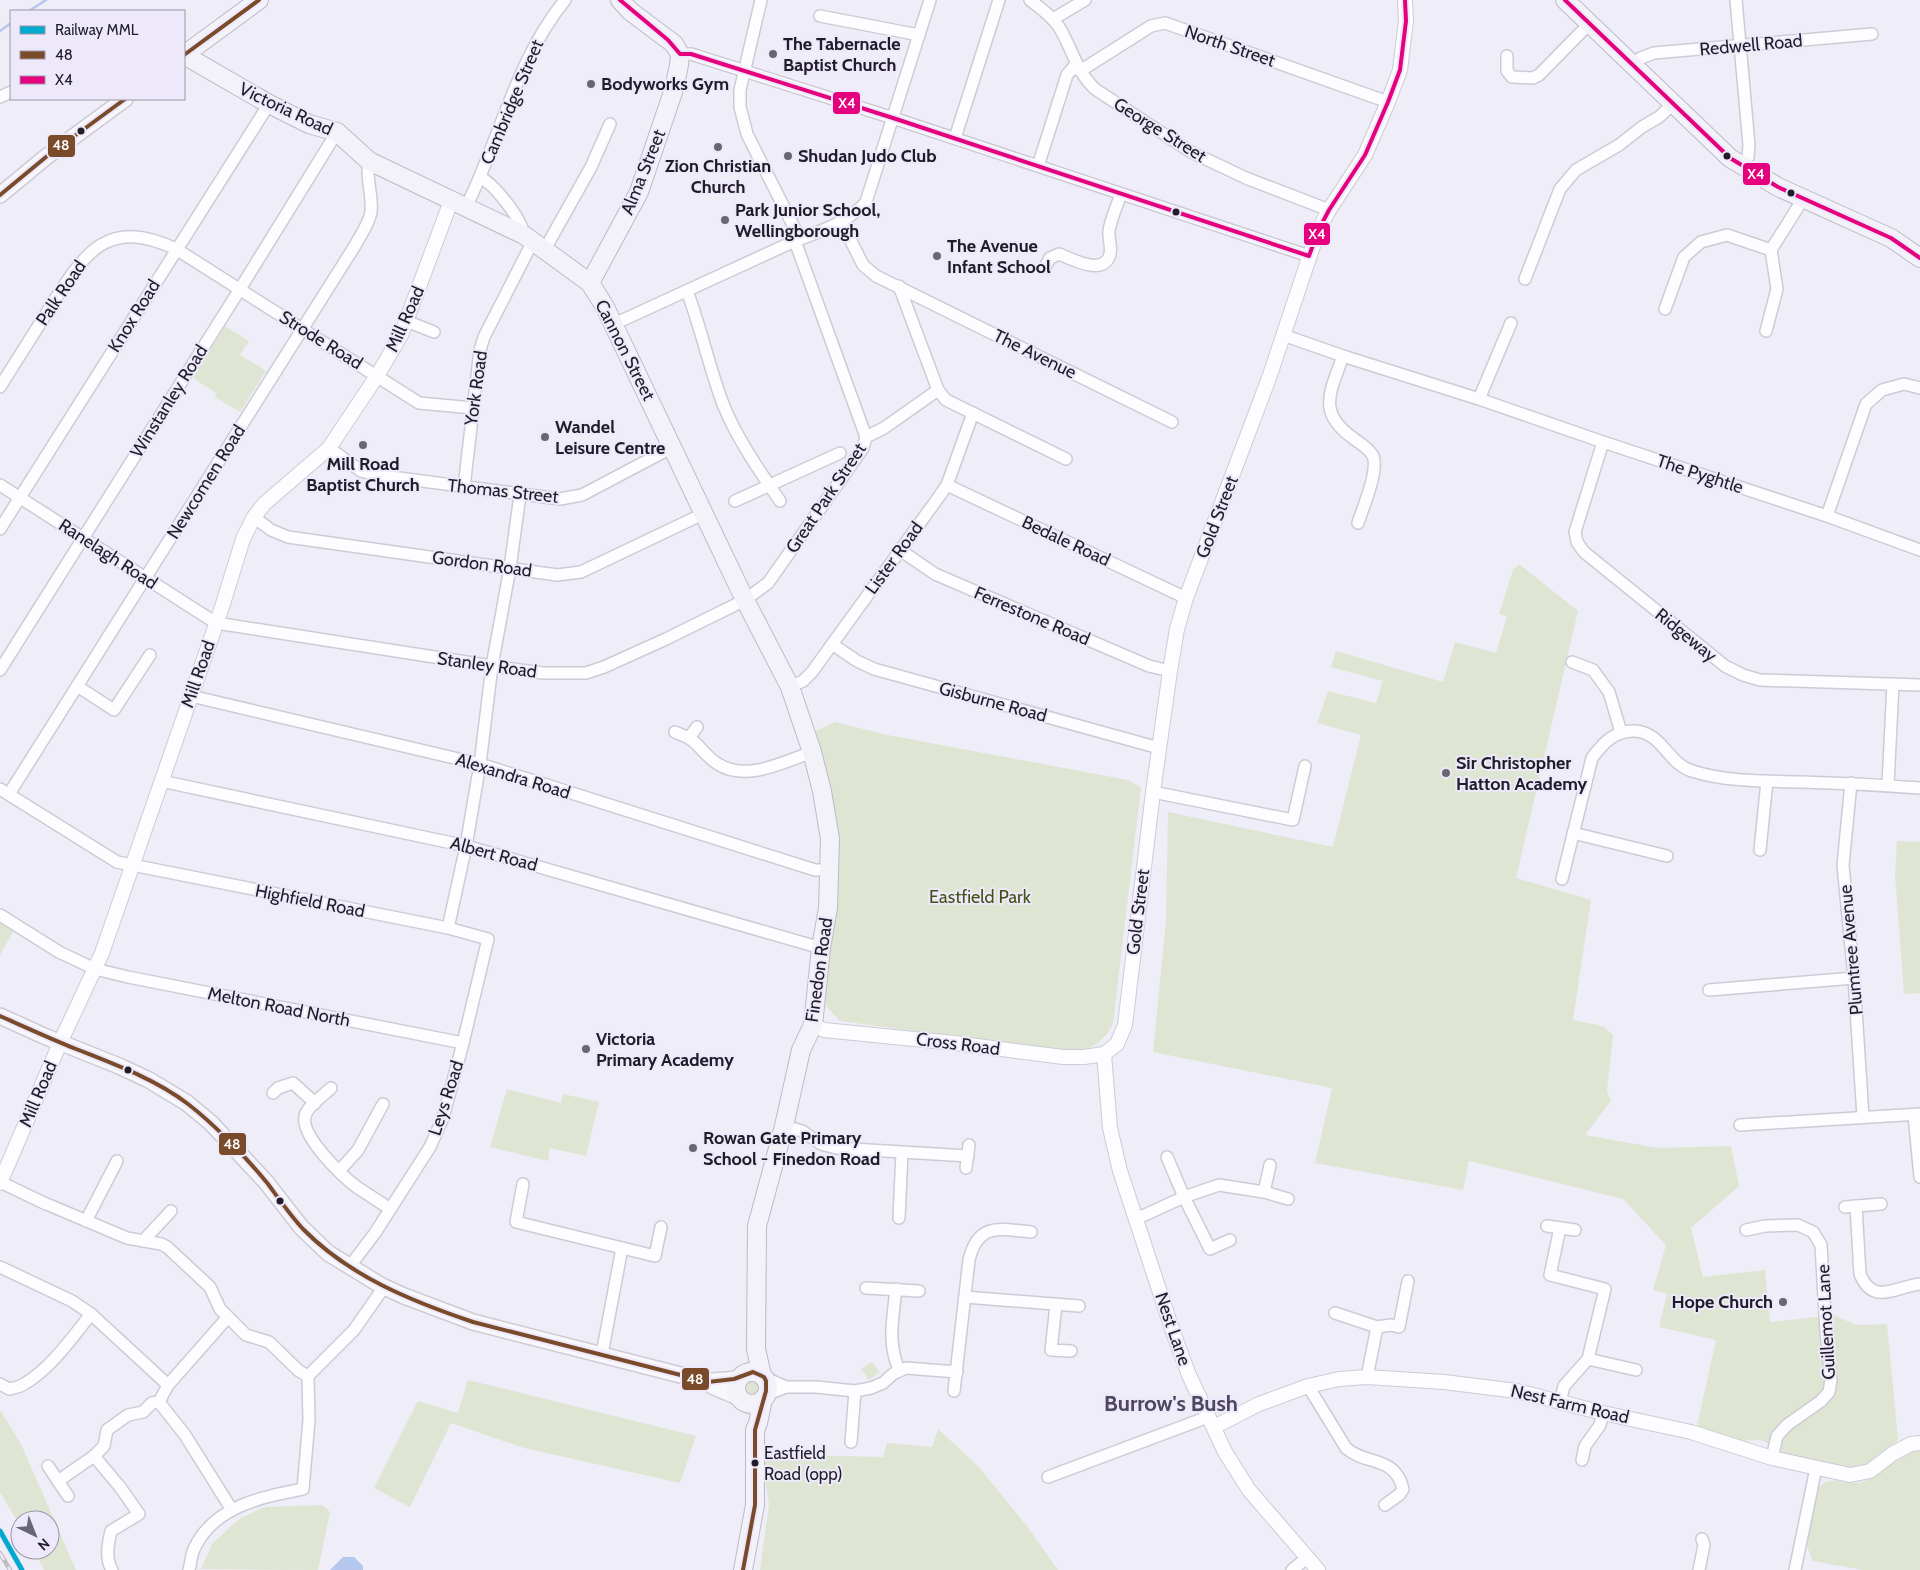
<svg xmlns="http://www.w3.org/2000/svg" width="1920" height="1570" font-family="Cabin,sans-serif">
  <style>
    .green { fill: #dee6d3 }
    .water { fill: #b6c7ee }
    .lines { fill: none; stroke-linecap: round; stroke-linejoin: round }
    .stream { stroke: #b6c7ee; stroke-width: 2.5 }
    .minor-casing { stroke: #cdcbd5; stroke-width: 14 }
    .tertiary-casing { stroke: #cdcbd5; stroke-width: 16 }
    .secondary-casing { stroke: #cdcbd5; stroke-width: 18 }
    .primary-casing { stroke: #bcbac8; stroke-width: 20 }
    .minor { stroke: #fdfcfe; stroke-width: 11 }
    .tertiary { stroke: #fdfcfe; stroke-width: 14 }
    .secondary { stroke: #f8f7fb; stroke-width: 15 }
    .primary { stroke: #f3f2f9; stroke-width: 18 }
    .rail-casing { stroke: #bdbdbf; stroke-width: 4.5 }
    .rail { stroke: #ede9fb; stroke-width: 2.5; stroke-dasharray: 8; stroke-linecap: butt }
    .bus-1-casing { stroke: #ede9fb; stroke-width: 8 }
    .bus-2-casing { stroke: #ede9fb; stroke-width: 8 }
    .bus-1 { stroke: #7a4b2a; stroke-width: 4 }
    .bus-2 { stroke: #e5007d; stroke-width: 4 }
    .rail-1-casing { stroke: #ede9fb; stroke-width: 9 }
    .rail-1 { stroke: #00a9ce; stroke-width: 5 }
    .poi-dot { fill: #686670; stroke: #ede9fb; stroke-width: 2 }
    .bus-dot { fill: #201d28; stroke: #ede9fb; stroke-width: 2 }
    .labels { text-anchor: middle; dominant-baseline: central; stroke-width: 4; stroke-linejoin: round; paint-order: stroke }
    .bus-label { font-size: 17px; fill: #201d28; stroke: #ede9fb; text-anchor: start }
    .poi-label { font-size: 18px; font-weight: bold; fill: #201d28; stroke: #ede9fb; text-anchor: start }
    .street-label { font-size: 18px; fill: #201d28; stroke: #ede9fb }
    .park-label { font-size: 18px; fill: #425215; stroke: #ede9fb }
    .district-label { font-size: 22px; font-weight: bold; fill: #4d475f; stroke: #ede9fb }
    .line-badge { stroke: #ede9fb; stroke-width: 2 }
    .badge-label { font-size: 14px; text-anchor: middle; font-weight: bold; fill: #fff }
  </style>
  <rect width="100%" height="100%" fill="#efedf7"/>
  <g class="green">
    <path d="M225,326L249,341L240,355L266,371L240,412L215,397L216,393L193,378Z"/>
    <path d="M1519,564L1578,611L1516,878L1591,900L1573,1020L1603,1026L1613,1035L1607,1091L1611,1101L1585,1135L1658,1148L1731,1146L1739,1186L1691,1228L1703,1277L1765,1270L1770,1322L1834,1315L1856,1325L1887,1324L1898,1440L1867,1466L1849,1470L1788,1457L1762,1440L1736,1441L1697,1426L1716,1340L1659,1327L1667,1294L1653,1290L1666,1245L1623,1199L1469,1161L1463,1190L1315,1163L1332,1088L1153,1052L1166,920L1168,812L1333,847L1361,735L1317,723L1328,691L1376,703L1383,681L1331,667L1336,651L1443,682L1455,642L1496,653L1507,616L1499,614L1513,570Z"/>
    <path d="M835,722L888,735L1128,780L1141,787L1113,1024C1105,1040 1095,1046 1079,1053L840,1021L826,1006L825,971L837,910L836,820L816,731Z"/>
    <path d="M1897,841L1920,842V993L1904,994L1895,874Z"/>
    <path d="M0,923L13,932L0,955Z"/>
    <path d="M507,1089L561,1103L563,1094L599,1102L586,1156L550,1148L548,1161L490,1147Z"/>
    <path d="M872,1362L880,1372L869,1380L861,1369Z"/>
    <path d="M468,1380L696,1436L680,1483L524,1448L451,1423L410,1507L374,1488L418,1401L458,1413Z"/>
    <circle cx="752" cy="1388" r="7"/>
    <path d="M0,1410L21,1444L76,1570H44L34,1550H50V1520H20V1526L0,1492Z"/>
    <path d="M938,1429L978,1466L1026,1525L1058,1570H760L769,1505L762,1454L883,1457L887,1443L932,1447Z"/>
    <path d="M1920,1451V1570H1863L1813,1561L1806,1544L1816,1492C1829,1471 1843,1487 1862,1482C1879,1478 1889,1459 1904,1453C1908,1451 1915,1452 1920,1451Z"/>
    <path d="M322,1505L330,1512L318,1570L201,1569L212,1544L239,1519L265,1507Z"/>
  </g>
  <path class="water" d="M343,1557H354L363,1566V1570H330Z"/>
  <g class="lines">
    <g class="stream">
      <path d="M29,11L46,0"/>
      <path d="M0,31L11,23"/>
    </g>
    <g class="minor-casing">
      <g id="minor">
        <path d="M761,0L740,90V107L747,134L800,239"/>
        <path d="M1030,0C1040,8 1052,16 1059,27C1072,48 1076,71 1095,89L1191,152L1246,178L1329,210"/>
        <path d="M1736,0L1749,145L1748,157L1743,167"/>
        <path d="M820,16L919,35"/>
        <path d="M1053,19L1085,0"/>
        <path d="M680,54H691L893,118L1309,256"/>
        <path d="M1507,56V71L1512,77L1533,78L1539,75L1590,23"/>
        <path d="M1631,64L1641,58L1654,53L1872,34"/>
        <path d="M1080,71L1151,26L1165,23L1388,102"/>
        <path d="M0,97L11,92"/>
        <path d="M955,138L999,0"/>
        <path d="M1038,166L1067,75L1076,64"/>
        <path d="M480,177C495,185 521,218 524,235"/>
        <path d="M466,207C500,139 516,60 565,0"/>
        <path d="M841,221L863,265L876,276L1172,422"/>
        <path d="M545,249L591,167L610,124"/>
        <path d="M1771,250L1803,199"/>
        <path d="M1045,267L1050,258L1059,254C1072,259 1104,277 1110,254C1112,247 1108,238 1109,231C1111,218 1117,206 1121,194"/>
        <path d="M1525,279L1560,189L1576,170L1619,145L1642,127L1659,117L1673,104"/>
        <path d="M899,286L938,390L946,400L1066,459"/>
        <path d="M687,291C701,328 709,367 723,404C737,439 759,470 780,501"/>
        <path d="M1665,309L1684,257L1701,242L1727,235L1771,250L1777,289L1766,331"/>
        <path d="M406,321L434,332"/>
        <path d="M612,325C670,298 728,272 786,245C813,233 846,225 866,202L930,0"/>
        <path d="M1283,335L1343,356L1479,399L1603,442L1827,516L1920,550"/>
        <path d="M1343,356C1331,391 1316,412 1353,438C1359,443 1369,448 1373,456C1379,471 1363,507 1358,523"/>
        <path d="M0,387C16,361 33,335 49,309C84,254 106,216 176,249L419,403L473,408"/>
        <path d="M1479,399L1511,323"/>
        <path d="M866,437L884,428L938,390"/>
        <path d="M1603,442L1575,532L1577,542L1584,552L1725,666L1743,675L1760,680L1920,685"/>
        <path d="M329,448L361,471L376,475L560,499L582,495L673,447"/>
        <path d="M0,485L216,623L492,666L543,673H586L604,667L666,639L745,600L768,583L863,448L866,437L795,241"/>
        <path d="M947,485L1186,598"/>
        <path d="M464,487L480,350L484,337L533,241"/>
        <path d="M735,501L840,453"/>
        <path d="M1827,516L1866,404L1882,390L1904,384L1920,388"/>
        <path d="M254,517L271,530L288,537L557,575L581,572L705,513"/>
        <path d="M0,529L269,104"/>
        <path d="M900,550L935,574L1149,666L1170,671"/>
        <path d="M832,644L857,661L874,669L1159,748"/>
        <path d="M1572,662L1593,670L1609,692L1621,732"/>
        <path d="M0,670L240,289L337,132"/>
        <path d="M77,686L114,710L150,655"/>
        <path d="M790,687L803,681L812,672L938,498L947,485L973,413"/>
        <path d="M191,696L480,764L815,870H830"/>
        <path d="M675,732C679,734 685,736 689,738C700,745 707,758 718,764C746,782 784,762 812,752"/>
        <path d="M689,738L697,727"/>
        <path d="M161,781L466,846L821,948"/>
        <path d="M1851,783L1843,865L1854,978L1863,1117"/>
        <path d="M1888,785L1893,684"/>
        <path d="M0,789L117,862L448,928L488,939L463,1043L443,1118L430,1147L375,1233L350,1266"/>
        <path d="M1153,792L1293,820L1305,766"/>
        <path d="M9,794L356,244C361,234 369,224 371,212C373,194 365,178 369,161"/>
        <path d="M1573,833L1667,856"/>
        <path d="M1760,850L1767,781"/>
        <path d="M1562,879L1592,758C1603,743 1615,730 1635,731C1663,733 1667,763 1692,771C1727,782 1766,781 1802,782C1842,783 1881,785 1920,788"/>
        <path d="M0,915L59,952L95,969L128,977L463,1043"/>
        <path d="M448,928L466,846L480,764L492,666L510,568L520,495"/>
        <path d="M1709,990L1854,978"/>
        <path d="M331,1088C323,1096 308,1105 305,1116C300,1136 343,1177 358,1188C369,1195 380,1202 390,1209"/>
        <path d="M273,1093L278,1088L293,1083L315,1103"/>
        <path d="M1914,1115L1920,1177"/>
        <path d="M1740,1125L1920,1114"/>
        <path d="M784,1126L802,1131L821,1144L836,1148L968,1156"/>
        <path d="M1167,1157L1184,1197L1210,1249L1230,1240"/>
        <path d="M966,1168L969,1145"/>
        <path d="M339,1171L358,1150L383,1104"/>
        <path d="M0,1182L46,1204"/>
        <path d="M523,1184L516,1222L655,1256L661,1227"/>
        <path d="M1264,1192L1270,1165"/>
        <path d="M49,1205L127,1238L161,1244L167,1247L210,1287L220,1309L246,1335L269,1342L299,1371L308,1376"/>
        <path d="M1856,1206L1860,1274C1873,1306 1895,1287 1920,1284"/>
        <path d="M1845,1207L1881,1204"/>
        <path d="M899,1218L902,1153"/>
        <path d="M1136,1219L1184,1197L1219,1185L1264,1192L1288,1199"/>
        <path d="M86,1221L117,1161"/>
        <path d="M1547,1226L1575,1230"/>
        <path d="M1746,1230L1765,1226L1798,1225L1813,1232L1821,1245L1826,1332L1831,1380L1829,1392L1821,1401L1787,1425L1777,1436L1772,1458"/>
        <path d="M143,1241L171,1211"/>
        <path d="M0,1267L72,1301L91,1314L168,1385"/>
        <path d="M866,1288L919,1291"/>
        <path d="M896,1289C893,1319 887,1341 899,1370"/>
        <path d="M965,1297L1079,1306"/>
        <path d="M1056,1305L1051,1350L1071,1351"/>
        <path d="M1335,1313L1377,1327L1391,1325L1399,1327L1408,1281"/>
        <path d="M602,1354L622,1248"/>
        <path d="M1588,1359L1636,1370"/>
        <path d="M763,1377L786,1387H816L855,1391L871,1388L883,1383L893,1374L906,1368L957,1372"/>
        <path d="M1367,1377L1377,1327"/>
        <path d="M0,1384L9,1389C14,1388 20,1387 24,1384C49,1370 73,1337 91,1314"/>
        <path d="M1308,1386L1346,1448C1366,1466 1395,1455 1403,1489L1400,1494L1385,1505"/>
        <path d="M954,1391L969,1260C978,1222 1000,1229 1031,1232"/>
        <path d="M766,1395L786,1387"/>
        <path d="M159,1402L185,1435L232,1510"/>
        <path d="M159,1402L168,1385L228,1317"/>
        <path d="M1560,1402L1564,1386L1588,1359L1605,1289L1550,1275L1560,1228"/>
        <path d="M851,1442L855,1391"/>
        <path d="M94,1456L120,1487L139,1514L111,1531C108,1544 105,1558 112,1570"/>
        <path d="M1582,1460L1585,1446L1600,1425L1603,1413"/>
        <path d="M48,1466L68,1496"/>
        <path d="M1048,1477L1208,1417"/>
        <path d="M58,1481L94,1456L104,1446L107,1430L128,1415L143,1412L152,1403L159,1402"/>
        <path d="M189,1570C191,1563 191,1554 195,1547C215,1506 262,1497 303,1489L309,1420L308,1376L354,1330L384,1287"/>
        <path d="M1292,1570L1308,1557"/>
        <path d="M1699,1570L1704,1545L1702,1539"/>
        <path d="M1795,1570L1816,1468"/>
      </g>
    </g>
    <g class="tertiary-casing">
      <g id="tertiary">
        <path d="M813,1025L824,1030L954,1043L1063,1057H1084L1104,1054L1117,1044L1125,1025L1153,792L1170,671L1177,629L1186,598L1269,378L1318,231L1329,210L1365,155L1388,102L1400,70L1406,21L1405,0"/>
        <path d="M1104,1054L1110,1128L1120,1171L1174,1335L1189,1375L1225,1452L1249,1490L1318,1570"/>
        <path d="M0,1183L60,1043L102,953L222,607L243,539L254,517L264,504L329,448L377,376L401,335L451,201"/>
        <path d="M1214,1427L1259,1404L1308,1386L1339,1379L1367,1377L1444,1382L1517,1391L1603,1413L1691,1432L1772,1458L1850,1475L1870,1471L1892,1454L1911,1444L1920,1443"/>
      </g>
    </g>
    <g class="secondary-casing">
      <g id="secondary">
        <path d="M0,195L46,157L125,99"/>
        <path d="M0,1016L44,1036L119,1066L149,1080L187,1103L211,1123L266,1182L301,1227L328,1253L382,1286L404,1296L473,1322L708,1382C719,1379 729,1382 741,1377"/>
        <path d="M709,1383L712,1386L740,1398"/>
      </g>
    </g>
    <g class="primary-casing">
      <g id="primary">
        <path d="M1565,0L1730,158L1778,187L1891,238L1920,258"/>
        <path d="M184,55L269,104L309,124L337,132L369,161L524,235L590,283L605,307L745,600L790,687L812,752L822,791L830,839L828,908L821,948L813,1025L801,1050L784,1126L757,1226L756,1349L762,1376"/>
        <path d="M184,55L259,0"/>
        <path d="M590,283L639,192L674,89L679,65L680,54L674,44L630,11L620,0"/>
        <circle cx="752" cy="1388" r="16"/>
        <path d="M743,1570L755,1505V1430L758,1423L763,1399"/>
      </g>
    </g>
    <use href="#minor" class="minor"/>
    <use href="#tertiary" class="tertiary"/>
    <use href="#secondary" class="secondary"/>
    <use href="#primary" class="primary"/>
    <g class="rail-casing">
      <path id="rail" d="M0,1553L10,1570"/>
    </g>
    <use href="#rail" class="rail"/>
    <g class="bus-1-casing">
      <g id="bus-1">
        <path d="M184,55L259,0"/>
        <path d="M0,195L46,157L125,99"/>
        <path d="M0,1016C25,1027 51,1039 76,1049C114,1064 155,1079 188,1104C214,1124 247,1158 268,1184C279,1199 290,1215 303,1229C349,1276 411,1301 473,1322L708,1382L734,1379L753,1372L764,1377L766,1381V1391L755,1430V1505L743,1570"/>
      </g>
    </g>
    <g class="bus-2-casing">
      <g id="bus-2">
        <path d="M620,0L668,40L680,54H691L893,118L1309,256L1318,231L1329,210L1365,155L1388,102L1400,70L1406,21L1405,0"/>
        <path d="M1565,0L1730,158L1778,187L1891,238L1920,258"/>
      </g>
    </g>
    <use href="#bus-1" class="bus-1"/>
    <use href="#bus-2" class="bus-2"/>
    <g class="rail-1-casing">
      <path id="rail-1" d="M0,1531L22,1570"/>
    </g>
    <use href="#rail-1" class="rail-1"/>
  </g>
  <g class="poi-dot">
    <circle cx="773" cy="54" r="5"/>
    <circle cx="591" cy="84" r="5"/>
    <circle cx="718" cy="147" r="5"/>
    <circle cx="788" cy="156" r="5"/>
    <circle cx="725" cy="220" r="5"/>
    <circle cx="937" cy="256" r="5"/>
    <circle cx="545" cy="437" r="5"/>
    <circle cx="363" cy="445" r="5"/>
    <circle cx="1446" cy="773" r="5"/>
    <circle cx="586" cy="1049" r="5"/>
    <circle cx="693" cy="1148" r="5"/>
    <circle cx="1783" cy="1302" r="5"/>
  </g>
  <g class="bus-dot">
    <circle cx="81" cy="131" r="4.5"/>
    <circle cx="1727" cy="156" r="4.5"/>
    <circle cx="1791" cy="193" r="4.5"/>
    <circle cx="1176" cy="212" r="4.5"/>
    <circle cx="128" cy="1070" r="4.5"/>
    <circle cx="280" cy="1201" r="4.5"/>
    <circle cx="755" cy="1463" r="4.5"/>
  </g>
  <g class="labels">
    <g class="bus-label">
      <text x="764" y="1453">Eastfield<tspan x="764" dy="21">Road (opp)</tspan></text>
    </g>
    <g class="poi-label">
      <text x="783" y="44">The Tabernacle<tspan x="783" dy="21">Baptist Church</tspan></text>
      <text x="601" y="84">Bodyworks Gym</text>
      <text x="798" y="156">Shudan Judo Club</text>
      <text x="718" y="166" text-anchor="middle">Zion Christian<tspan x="718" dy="21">Church</tspan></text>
      <text x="735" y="210">Park Junior School,<tspan x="735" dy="21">Wellingborough</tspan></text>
      <text x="947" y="246">The Avenue<tspan x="947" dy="21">Infant School</tspan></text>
      <text x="555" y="427">Wandel<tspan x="555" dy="21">Leisure Centre</tspan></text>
      <text x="363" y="464" text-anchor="middle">Mill Road<tspan x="363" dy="21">Baptist Church</tspan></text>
      <text x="1456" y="763">Sir Christopher<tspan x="1456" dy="21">Hatton Academy</tspan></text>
      <text x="596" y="1039">Victoria<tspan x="596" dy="21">Primary Academy</tspan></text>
      <text x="703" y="1138">Rowan Gate Primary<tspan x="703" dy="21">School - Finedon Road</tspan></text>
      <text x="1773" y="1302" text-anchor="end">Hope Church</text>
    </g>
    <g class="street-label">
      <text transform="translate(1751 45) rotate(-5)">Redwell Road</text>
      <text transform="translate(1230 46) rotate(19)">North Street</text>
      <text transform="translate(512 102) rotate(-67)">Cambridge Street</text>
      <text transform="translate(286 109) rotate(25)">Victoria Road</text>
      <text transform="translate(1160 130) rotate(32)">George Street</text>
      <text transform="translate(643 172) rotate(-68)">Alma Street</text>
      <text transform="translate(61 293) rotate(-56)">Palk Road</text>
      <text transform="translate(134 316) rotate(-58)">Knox Road</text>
      <text transform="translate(405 319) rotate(-66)">Mill Road</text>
      <text transform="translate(321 340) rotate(32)">Strode Road</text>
      <text transform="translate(625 350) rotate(63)">Cannon Street</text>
      <text transform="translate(1035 354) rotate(26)">The Avenue</text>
      <text transform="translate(476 388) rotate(-82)">York Road</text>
      <text transform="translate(169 401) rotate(-58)">Winstanley Road</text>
      <text transform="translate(1700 474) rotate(18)">The Pyghtle</text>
      <text transform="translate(206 482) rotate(-58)">Newcomen Road</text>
      <text transform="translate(503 491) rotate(6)">Thomas Street</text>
      <text transform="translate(826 498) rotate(-56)">Great Park Street</text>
      <text transform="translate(1217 517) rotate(-69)">Gold Street</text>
      <text transform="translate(1066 541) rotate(25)">Bedale Road</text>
      <text transform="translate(108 554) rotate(33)">Ranelagh Road</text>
      <text transform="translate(894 558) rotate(-54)">Lister Road</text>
      <text transform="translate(482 564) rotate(8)">Gordon Road</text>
      <text transform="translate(1032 616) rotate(23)">Ferrestone Road</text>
      <text transform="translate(1686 635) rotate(39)">Ridgeway</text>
      <text transform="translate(487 665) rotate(8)">Stanley Road</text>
      <text transform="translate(198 674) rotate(-71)">Mill Road</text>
      <text transform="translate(993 702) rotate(15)">Gisburne Road</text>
      <text transform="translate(513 776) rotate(17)">Alexandra Road</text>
      <text transform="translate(494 854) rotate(15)">Albert Road</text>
      <text transform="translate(310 901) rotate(11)">Highfield Road</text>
      <text transform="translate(1138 912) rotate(-83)">Gold Street</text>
      <text transform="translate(1851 950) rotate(-95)">Plumtree Avenue</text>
      <text transform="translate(819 970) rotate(-82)">Finedon Road</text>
      <text transform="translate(279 1007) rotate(11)">Melton Road North</text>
      <text transform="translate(958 1044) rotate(7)">Cross Road</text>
      <text transform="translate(38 1094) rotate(-67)">Mill Road</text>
      <text transform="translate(446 1098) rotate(-72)">Leys Road</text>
      <text transform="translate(1826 1322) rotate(-93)">Guillemot Lane</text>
      <text transform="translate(1173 1329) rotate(71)">Nest Lane</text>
      <text transform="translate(1570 1404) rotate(13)">Nest Farm Road</text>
    </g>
    <g class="park-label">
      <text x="980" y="897">Eastfield Park</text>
    </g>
    <g class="district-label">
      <text x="1171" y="1403">Burrow's Bush</text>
    </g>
  </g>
  <g class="line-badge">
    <rect x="832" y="91" width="29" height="24" rx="5" fill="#e5007d"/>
    <rect x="47" y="134" width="29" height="24" rx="5" fill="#7a4b2a"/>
    <rect x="1742" y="162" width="29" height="24" rx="5" fill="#e5007d"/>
    <rect x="1303" y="222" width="28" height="24" rx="5" fill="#e5007d"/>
    <rect x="218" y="1132" width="29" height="24" rx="5" fill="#7a4b2a"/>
    <rect x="681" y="1367" width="29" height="24" rx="5" fill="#7a4b2a"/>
  </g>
  <g class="badge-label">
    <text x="847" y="108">X4</text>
    <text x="61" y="150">48</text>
    <text x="1756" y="179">X4</text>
    <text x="1317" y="239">X4</text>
    <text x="232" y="1149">48</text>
    <text x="695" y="1384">48</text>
  </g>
  <rect x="10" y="10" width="175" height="90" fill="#ede9fb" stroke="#9b97a7"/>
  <rect x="20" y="26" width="25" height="8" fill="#00a9ce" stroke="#9b97a7"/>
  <text x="55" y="35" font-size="15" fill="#201d28">Railway MML</text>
  <rect x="20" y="51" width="25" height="8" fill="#7a4b2a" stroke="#9b97a7"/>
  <text x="55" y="60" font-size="15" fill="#201d28">48</text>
  <rect x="20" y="76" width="25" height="8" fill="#e5007d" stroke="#9b97a7"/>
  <text x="55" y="85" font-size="15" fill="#201d28">X4</text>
  <g transform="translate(35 1535) rotate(137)"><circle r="24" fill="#ede9fb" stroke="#9b97a7"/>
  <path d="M0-4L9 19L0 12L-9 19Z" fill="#686670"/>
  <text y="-8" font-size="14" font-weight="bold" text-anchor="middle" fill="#201d28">N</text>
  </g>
</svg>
